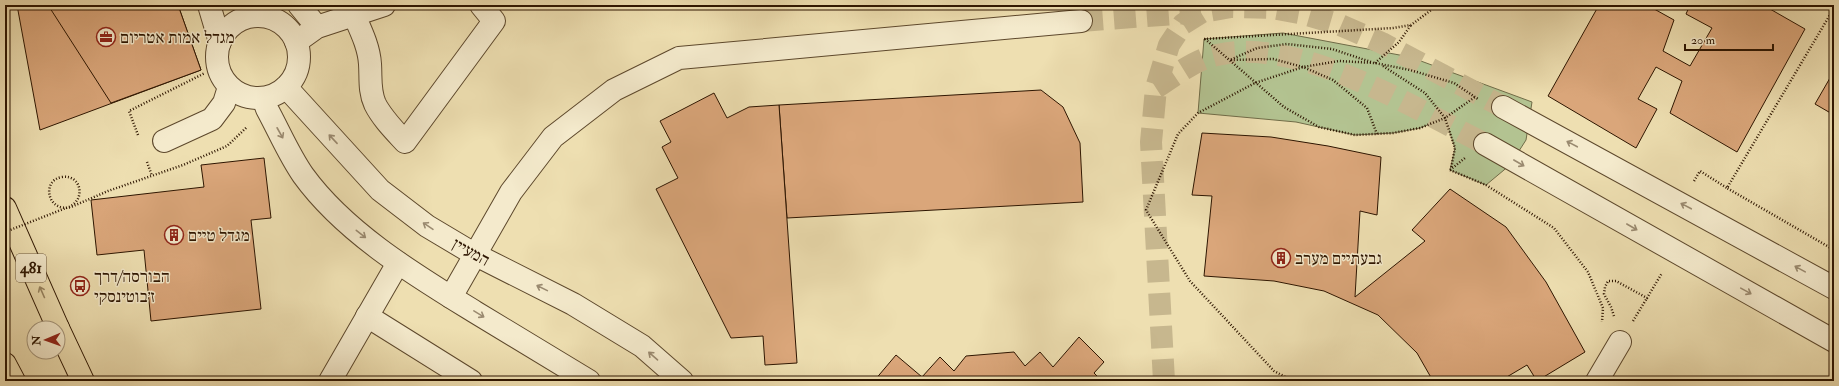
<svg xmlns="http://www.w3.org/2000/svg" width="1839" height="386" font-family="'IM FELL Double Pica','Frank Ruhl Libre',serif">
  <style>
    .green { fill: #b3c391; stroke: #706c48 }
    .building { fill: #daa67a; stroke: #2d1500 }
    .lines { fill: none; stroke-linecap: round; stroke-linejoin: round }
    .minor-tunnel { stroke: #c7b78e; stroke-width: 22; stroke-dasharray: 22 11; stroke-linecap: butt }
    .minor-casing { stroke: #5d482c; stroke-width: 24 }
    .major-casing { stroke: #2d1500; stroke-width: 24 }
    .path { stroke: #2d1500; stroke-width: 2.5; stroke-dasharray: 1 2; stroke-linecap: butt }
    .minor { stroke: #f4eacc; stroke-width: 22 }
    .major { stroke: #eedfb1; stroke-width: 22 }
    .path-bridge { stroke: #2d1500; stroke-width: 2.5; stroke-dasharray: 1 2; stroke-linecap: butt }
    .oneway { stroke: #9a8a70 }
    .oneway2 { stroke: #978461 }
    .labels { text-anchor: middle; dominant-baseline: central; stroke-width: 3; stroke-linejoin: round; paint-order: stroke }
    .shield { fill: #f4eacc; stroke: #69553d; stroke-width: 1 }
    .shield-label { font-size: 16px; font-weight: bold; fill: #2d1500 }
    .poi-label { font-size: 17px; fill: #2d1500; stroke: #f4eacc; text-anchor: start }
    .street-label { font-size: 17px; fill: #2d1500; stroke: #f4eacc }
  </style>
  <rect width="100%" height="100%" fill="#eedfb1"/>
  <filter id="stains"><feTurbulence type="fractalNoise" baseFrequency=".005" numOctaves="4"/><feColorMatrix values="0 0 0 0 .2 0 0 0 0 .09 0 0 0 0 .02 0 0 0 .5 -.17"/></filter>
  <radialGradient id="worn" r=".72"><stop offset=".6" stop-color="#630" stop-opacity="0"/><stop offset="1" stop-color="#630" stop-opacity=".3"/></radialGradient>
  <path class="green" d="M1283,33L1410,57L1532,102L1526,140L1510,165L1486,185L1450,170L1455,148L1445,118L1420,128L1393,133L1355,135L1296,122L1198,113L1204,39Z"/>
  <g class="building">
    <path d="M17,5H178L201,70L40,130Z"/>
    <path d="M48,5H178L201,70L111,103Z"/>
    <path d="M1599,5H1647L1674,20L1663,51L1690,66L1712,28L1686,14L1690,5H1763L1805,29L1737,152L1670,113L1682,81L1656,67L1638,99L1657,109L1636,148L1548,96Z"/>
    <path d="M1834,71V115L1815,104Z"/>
    <path d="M1041,90L1063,107L1080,143L1083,202L787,218L779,105Z"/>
    <path d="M714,93L727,118L749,107L779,105L797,363L765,365L763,336L731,338L656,189L678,178L662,147L671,142L660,121Z"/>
    <path d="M1202,133L1271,137L1328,146L1381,157L1377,215L1360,211L1355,297L1425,241L1412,230L1450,189L1506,227L1546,282L1585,352L1537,381L1527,365L1500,381H1433L1417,353L1378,315L1324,291L1274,281L1204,276L1212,196L1192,195Z"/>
    <path d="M264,158L271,218L251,220L261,309L151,321L144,250L97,255L91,200L204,187L201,165Z"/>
    <path d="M1079,337L1104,362L1094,373L1099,378L1096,381H874L896,355L922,377L940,357L954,371L966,356L1014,352L1025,366L1040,352L1053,367Z"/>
  </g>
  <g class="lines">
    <g class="minor-tunnel">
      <path d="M1081,21L1201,12"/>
      <path d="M1156,88C1176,75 1194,60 1217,55C1298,36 1414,108 1485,144"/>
      <path d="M1164,381L1151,142L1156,88L1169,45L1183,24L1202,12L1231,7L1272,8L1304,14L1338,24L1382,43L1503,107"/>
    </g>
    <g class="minor-casing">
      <g id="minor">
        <path d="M209,5L220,42"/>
        <path d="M299,5L317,27"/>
        <path d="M354,15C361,31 369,47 370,64C371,78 369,91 375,104C382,118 394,130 405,142L494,21L481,5"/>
        <circle cx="258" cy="57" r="41"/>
        <path d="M296,42L317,27L384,5"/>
        <path d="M286,87L380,190L427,226L474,254L573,304L642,346L682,381"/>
        <path d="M263,98L267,109C279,131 289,155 303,175C345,233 415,275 475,312C513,335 551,358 589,381"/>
        <path d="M1503,107L1834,288"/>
        <path d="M164,141L212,119L224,103L229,87"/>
        <path d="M1485,144L1834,341"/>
        <path d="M451,297L511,192L553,137L614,90L679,58L1081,21"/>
        <path d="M367,316L471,381"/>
        <path d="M330,381L398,263"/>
        <path d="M1597,381L1620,342"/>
      </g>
    </g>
    <g class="major-casing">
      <g id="major">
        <path d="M5,208L58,328"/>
        <path d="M58,328L83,381"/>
        <path d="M5,364L14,381"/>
      </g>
    </g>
    <g class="path">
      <path d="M1834,8L1727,188L1834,250"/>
      <path d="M1204,39L1393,28L1411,25L1434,8L1571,5"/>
      <path d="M1205,39L1284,107L1319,127L1355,135L1393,133L1420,128L1445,118L1475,97"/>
      <path d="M1371,62L1332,49L1287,44L1257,48L1230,60L1273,59L1303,67L1333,80L1367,108L1377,134"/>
      <path d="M1375,63L1399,42L1411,25"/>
      <path d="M1383,66L1425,93L1445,118L1455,148L1451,169"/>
      <path d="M138,135L129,111L205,73"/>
      <path d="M147,162L152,176"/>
      <path d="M1450,170L1465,158"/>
      <path d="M1450,170L1486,185L1554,228L1588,272L1603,308L1602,322"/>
      <path d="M1694,181L1700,171L1727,188"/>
      <path d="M66,208C87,202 82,174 62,177C41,180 47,213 71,207L108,191L183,165L227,146L247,127"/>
      <path d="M1614,316L1611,307L1604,294L1605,287L1608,281H1616L1647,298L1662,273"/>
      <path d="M1633,321L1647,298"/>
      <path d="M1293,381L1274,371L1190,281L1146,210L1178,134L1198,113L1255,83L1303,67L1339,61L1375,63L1410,70L1454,83L1478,99"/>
    </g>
    <use href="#minor" class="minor"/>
    <use href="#major" class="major"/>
    <path class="path-bridge" d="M5,232L66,208"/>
  </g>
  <defs><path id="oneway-shaft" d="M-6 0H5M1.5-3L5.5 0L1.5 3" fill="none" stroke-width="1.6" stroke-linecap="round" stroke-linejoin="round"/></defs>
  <g class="oneway">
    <use href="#oneway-shaft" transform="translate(280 133) rotate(61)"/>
    <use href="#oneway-shaft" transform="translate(333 139) rotate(-133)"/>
    <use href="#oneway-shaft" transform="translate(1572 144) rotate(-152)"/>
    <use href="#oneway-shaft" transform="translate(1519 163) rotate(30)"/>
    <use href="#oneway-shaft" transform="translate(1686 206) rotate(-152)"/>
    <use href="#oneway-shaft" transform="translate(428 226) rotate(-146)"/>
    <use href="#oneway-shaft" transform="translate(1632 227) rotate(30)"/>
    <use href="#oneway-shaft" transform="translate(361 234) rotate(38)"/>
    <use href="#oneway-shaft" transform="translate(1800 269) rotate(-151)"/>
    <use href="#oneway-shaft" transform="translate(542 288) rotate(-154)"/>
    <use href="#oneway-shaft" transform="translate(1746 291) rotate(29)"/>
    <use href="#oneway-shaft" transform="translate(479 314) rotate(31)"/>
    <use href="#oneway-shaft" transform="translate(653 356) rotate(-139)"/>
  </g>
  <use class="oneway2" href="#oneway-shaft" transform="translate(42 292) rotate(-114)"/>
  <defs>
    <g id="office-ring" transform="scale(1)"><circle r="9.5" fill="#f4eacc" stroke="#8f2418" stroke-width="1.5"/><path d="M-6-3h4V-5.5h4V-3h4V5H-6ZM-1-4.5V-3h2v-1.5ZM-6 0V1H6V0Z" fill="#8f2418"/></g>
    <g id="building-ring" transform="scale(1)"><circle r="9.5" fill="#f4eacc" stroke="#8f2418" stroke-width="1.5"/><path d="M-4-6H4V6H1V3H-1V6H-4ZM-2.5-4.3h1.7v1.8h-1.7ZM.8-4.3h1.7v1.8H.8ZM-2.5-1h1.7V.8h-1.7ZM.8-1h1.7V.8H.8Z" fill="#8f2418"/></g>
    <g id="bus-ring" transform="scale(1)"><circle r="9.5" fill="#f4eacc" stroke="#8f2418" stroke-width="1.5"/><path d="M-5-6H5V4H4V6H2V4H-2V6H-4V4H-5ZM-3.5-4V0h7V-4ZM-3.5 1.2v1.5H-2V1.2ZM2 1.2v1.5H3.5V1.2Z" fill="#8f2418"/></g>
  </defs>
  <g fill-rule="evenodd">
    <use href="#office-ring" x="106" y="37"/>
    <use href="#building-ring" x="174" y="235"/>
    <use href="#building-ring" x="1281" y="258"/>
    <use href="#bus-ring" x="80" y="286"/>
  </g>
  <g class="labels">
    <rect class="shield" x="16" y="254" width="30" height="28" rx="3"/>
    <g class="shield-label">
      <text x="31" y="268">481</text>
    </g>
    <g class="poi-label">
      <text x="120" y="37">מגדל אמות אטריום</text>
      <text x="188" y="235">מגדל טיים</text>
      <text x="1295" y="258">גבעתיים מערב</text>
      <text x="94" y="276">הבורסה/דרך<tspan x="94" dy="20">ז׳בוטינסקי</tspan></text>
    </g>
    <g class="street-label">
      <text transform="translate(471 252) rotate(29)">המעיין</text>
    </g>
  </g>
  <rect width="1839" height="386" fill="none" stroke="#eedfb1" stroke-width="20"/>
  <rect x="6" y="6" width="1827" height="374" fill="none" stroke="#2d1500" stroke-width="2"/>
  <rect x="10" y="10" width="1819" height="366" fill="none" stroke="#2d1500"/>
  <g transform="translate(46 340) rotate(268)"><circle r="19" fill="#f4eacc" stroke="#a4957a"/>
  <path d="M0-3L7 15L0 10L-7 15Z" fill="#8f2418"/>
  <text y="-6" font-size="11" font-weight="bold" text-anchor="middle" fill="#2d1500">N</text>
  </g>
  <path d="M1685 44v6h88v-6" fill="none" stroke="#2d1500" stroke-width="2"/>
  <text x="1691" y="44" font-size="12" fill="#2d1500" stroke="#f4eacc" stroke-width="3" paint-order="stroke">20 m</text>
  <rect width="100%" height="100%" filter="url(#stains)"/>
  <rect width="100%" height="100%" fill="url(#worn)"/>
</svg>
